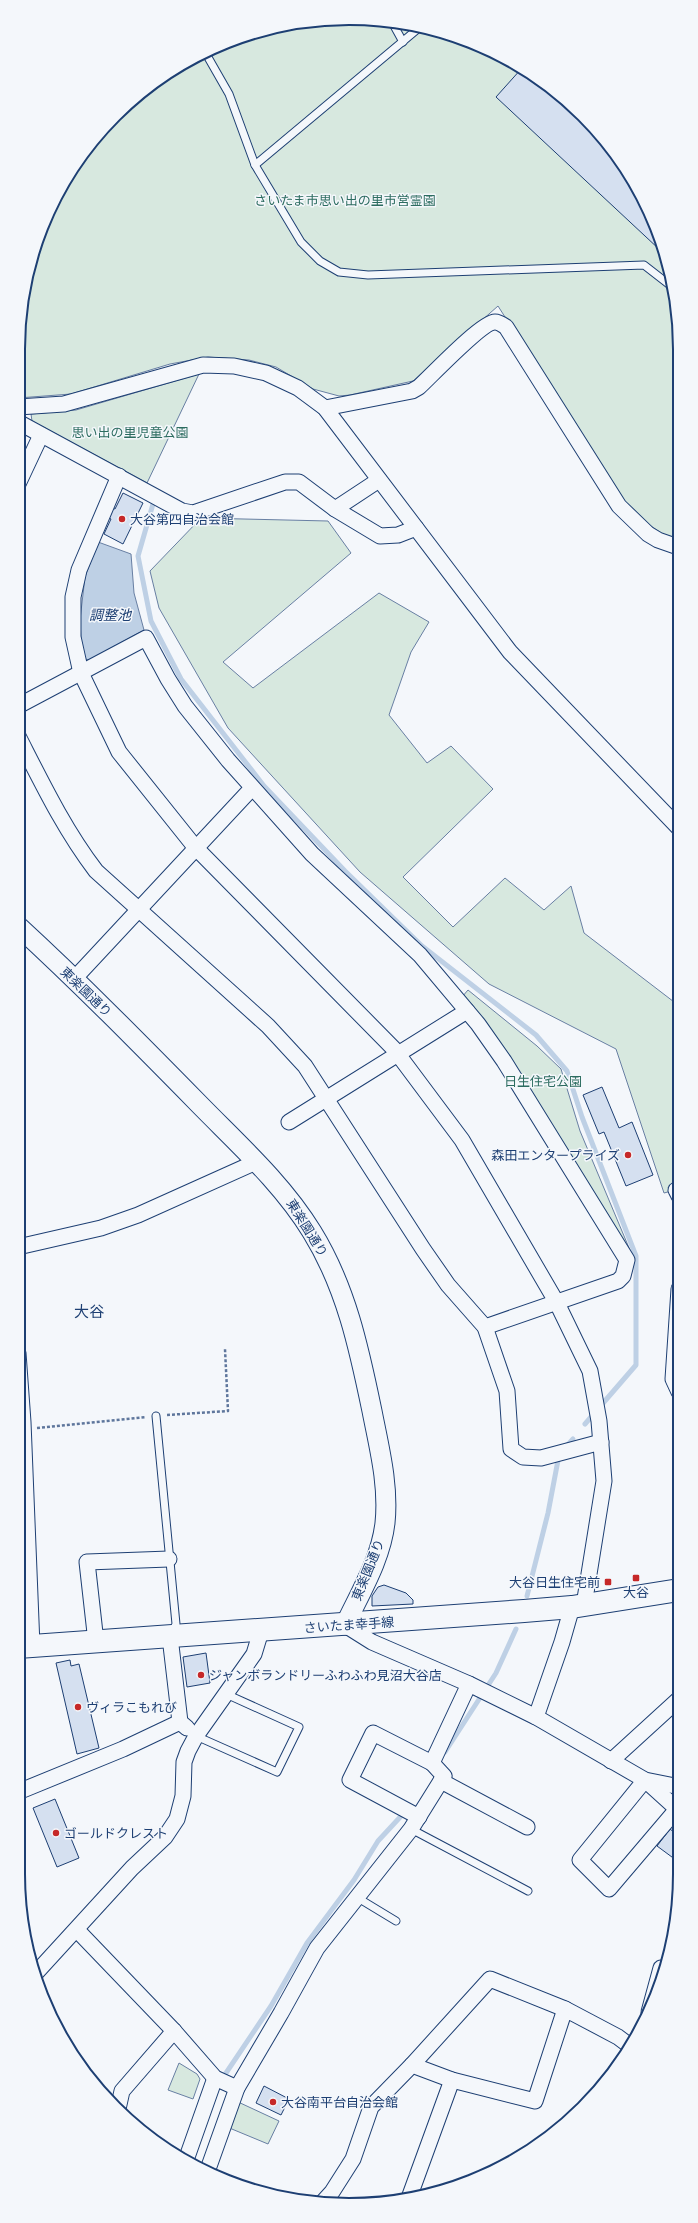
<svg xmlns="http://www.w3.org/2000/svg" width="698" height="2223" font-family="Arial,'Noto Sans JP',sans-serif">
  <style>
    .green { fill: #d7e8df; stroke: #687fa3 }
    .water { fill: #bed0e5; stroke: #687fa3 }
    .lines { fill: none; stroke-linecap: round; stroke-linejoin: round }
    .stream { stroke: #bed0e5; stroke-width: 5 }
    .building { fill: #d5e0f0; stroke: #1d3f73 }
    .service-casing { stroke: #1d3f73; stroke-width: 9 }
    .minor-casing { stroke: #1d3f73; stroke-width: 17 }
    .tertiary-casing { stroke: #1d3f73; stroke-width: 21 }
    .primary-casing { stroke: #1d3f73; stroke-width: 24 }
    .path { stroke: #5e769c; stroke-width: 2.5; stroke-dasharray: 3 2; stroke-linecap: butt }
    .service { stroke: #f4f7fb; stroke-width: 7 }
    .minor { stroke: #f4f7fb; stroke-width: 15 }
    .tertiary { stroke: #f4f7fb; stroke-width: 19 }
    .primary { stroke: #f4f7fb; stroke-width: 22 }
    .poi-dot { fill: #c62828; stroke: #f4f7fb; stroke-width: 1.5 }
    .labels { text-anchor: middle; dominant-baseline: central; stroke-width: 3; stroke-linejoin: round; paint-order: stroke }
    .park-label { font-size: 13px; fill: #2c6c60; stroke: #f4f7fb }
    .poi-label { font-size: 13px; fill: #1d3f73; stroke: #f4f7fb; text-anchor: start }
    .street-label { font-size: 13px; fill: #1d3f73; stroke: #f4f7fb }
    .water-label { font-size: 14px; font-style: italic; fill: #1d3f73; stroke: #f4f7fb }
    .quarter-label { font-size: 15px; fill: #1d3f73; stroke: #f4f7fb }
    .rim { fill: none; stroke: #1d3f73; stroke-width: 2 }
  </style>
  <rect width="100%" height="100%" fill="#f4f7fb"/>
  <g class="green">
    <path d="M349,18L414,24L514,62L598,131L646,203L677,306L678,543C651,527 637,518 617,493L498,306L413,381L350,395L339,396L313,389L276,367L249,360L208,357L170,364L71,394L18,398C18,362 17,318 25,283C49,177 121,86 222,43C241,35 263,30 283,25C304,20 328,20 349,18Z"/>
    <path d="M199,374L147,483L32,421L31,414L76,410Z"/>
    <path d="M201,518L328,521L351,553L223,662L253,688L379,593L429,622L411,652L389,715L427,763L451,746L493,789L403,877L453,927L505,878L544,910L571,886L584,933L678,1005L679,1189L664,1193L616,1049L489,984L360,872L228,728L159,608L150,571Z"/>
    <path d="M468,990L537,1046L561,1069L580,1131L632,1255L462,997Z"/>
    <path d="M179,2063L197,2074L200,2079L193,2099L168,2090Z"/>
    <path d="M236,2101L279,2121L268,2144L227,2127Z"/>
  </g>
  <path class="water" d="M98,542L131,554L134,593L144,630L89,660L82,658L80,620L85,577Z"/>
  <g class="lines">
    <g class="stream">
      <path d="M153,504L138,556L151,621L181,679L264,786L345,871L422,946L536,1035L567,1071L582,1117L636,1256V1365L585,1424"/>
      <path d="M565,1448L573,1439"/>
      <path d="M527,1596L548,1513L559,1455"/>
      <path d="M445,1752L496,1673L516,1629"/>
      <path d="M222,2079L271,2006L307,1943L354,1880L378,1841L403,1814"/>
    </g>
  </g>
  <g class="building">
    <path d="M522,68L598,131L646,203L660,250L496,97Z"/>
    <path d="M123,493L143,503L123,544L104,534L111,519L107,517L112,508L115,509Z"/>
    <path d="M602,1087L619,1128L632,1122L653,1175L626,1186L604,1132L599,1134L583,1095Z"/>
    <path d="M384,1585L406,1593L413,1600V1604L372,1606V1596L378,1587Z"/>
    <path d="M206,1653L210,1683L187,1687L183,1657Z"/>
    <path d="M70,1660L71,1666L79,1664L99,1748L77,1754L56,1663Z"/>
    <path d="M18,1753L23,1774L18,1776Z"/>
    <path d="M55,1799L79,1858L57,1867L33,1808Z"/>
    <path d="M670,1829L680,1837V1863L657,1846Z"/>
    <path d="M264,2086L289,2099L281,2115L256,2103Z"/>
  </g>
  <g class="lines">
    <g class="service-casing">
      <g id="service">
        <path d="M392,22L403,42"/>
        <path d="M205,52L229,94L255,165L301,242L320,261L339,272L368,275L644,265L671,286"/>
        <path d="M255,165L420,27"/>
        <path d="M156,1416L176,1624L172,1633"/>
        <path d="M196,1736L277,1772L299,1727L226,1694"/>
        <path d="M411,1829L528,1891"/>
        <path d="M358,1898L396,1921"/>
      </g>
    </g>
    <g class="minor-casing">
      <g id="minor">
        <path d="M18,407L64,404L203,365L234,366L266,373L298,388L325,408L510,652L678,827"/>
        <path d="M325,408L412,391L419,387C431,376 482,322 495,322C499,322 503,325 506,327L619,506L648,534L658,540L678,547"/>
        <path d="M18,422L182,511L193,513L285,482H299L335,509L380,536L398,535L416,528"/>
        <path d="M119,476L79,570L73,597V637L81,673L119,752L195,847L394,1049L462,1140L557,1303L590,1371L599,1421L604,1481L584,1605"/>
        <path d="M18,484L41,435"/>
        <path d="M335,509L379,480"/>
        <path d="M18,706L146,638L168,679L185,706L228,760L312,854L420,955L478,1024L504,1061L627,1260L623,1276L618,1281L485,1327"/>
        <path d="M18,736C42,783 64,829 96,871L268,1026L305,1066L423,1249L448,1285L485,1327L507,1391L511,1449L523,1457L541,1458L601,1442"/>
        <path d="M74,979L252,788"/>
        <path d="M289,1122L467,1011"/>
        <path d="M676,1190L679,1196"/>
        <path d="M18,1247L101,1228L138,1215L256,1162"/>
        <path d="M679,1289L673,1379L679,1392"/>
        <path d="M18,1353L23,1422L32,1646"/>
        <path d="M345,1625L372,1642L469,1684L536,1717L645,1780L680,1787"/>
        <path d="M170,1637L180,1722L187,1728"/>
        <path d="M96,1642L87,1562L169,1559"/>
        <path d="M536,1717L562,1642L572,1607"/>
        <path d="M611,1761L680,1698"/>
        <path d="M441,1781L527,1827"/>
        <path d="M18,1792L123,1749L180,1722"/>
        <path d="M677,1809L609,1889L580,1860L645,1780L677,1809L680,1812"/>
        <path d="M419,1817L350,1780L373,1733L432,1763"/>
        <path d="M77,1930L174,2031"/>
        <path d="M35,1974L132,1868L165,1837L177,1819L183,1796L184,1762L188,1751L196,1736L254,1654L261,1631"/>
        <path d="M649,2012L661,1968"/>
        <path d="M412,2065L490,1979L565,2009"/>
        <path d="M118,2109L122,2091L174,2031L215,2078L237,2088"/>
        <path d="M186,2160L215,2078"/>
        <path d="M207,2172L237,2088L281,2013L317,1948L411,1829L444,1776L432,1763L469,1684"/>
        <path d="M409,2198L452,2080"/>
        <path d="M322,2203L332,2192L353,2159L371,2107L412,2065L452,2080L535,2101L565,2009L618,2037L630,2046"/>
      </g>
    </g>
    <g class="tertiary-casing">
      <path id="tertiary" d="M18,926C80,983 139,1043 198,1103C238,1144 282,1183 312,1232C346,1287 359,1348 372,1411C379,1447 389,1485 385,1523C381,1559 360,1593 345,1625"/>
    </g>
    <g class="primary-casing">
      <path id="primary" d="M18,1647L524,1611L572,1607L679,1590"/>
    </g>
    <g class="path">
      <path d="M167,1415L228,1411L225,1349"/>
      <path d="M37,1428L146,1417"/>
    </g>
    <use href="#service" class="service"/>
    <use href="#minor" class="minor"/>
    <use href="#tertiary" class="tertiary"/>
    <use href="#primary" class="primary"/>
  </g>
  <g class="poi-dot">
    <circle cx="122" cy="519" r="4"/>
    <circle cx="628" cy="1155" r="4"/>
    <rect x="632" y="1574" width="8" height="8" rx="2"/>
    <rect x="604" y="1578" width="8" height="8" rx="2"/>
    <circle cx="201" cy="1675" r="4"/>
    <circle cx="78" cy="1707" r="4"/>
    <circle cx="56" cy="1833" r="4"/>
    <circle cx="273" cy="2102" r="4"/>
  </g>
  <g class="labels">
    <g class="park-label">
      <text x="345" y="200">さいたま市思い出の里市営霊園</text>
      <text x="130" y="432">思い出の里児童公園</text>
      <text x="543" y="1081">日生住宅公園</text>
    </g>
    <g class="poi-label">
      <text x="130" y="519">大谷第四自治会館</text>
      <text x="620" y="1155" text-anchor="end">森田エンタープライズ</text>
      <text x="600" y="1582" text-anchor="end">大谷日生住宅前</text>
      <text x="636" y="1592" text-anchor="middle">大谷</text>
      <text x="209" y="1675">ジャンボランドリーふわふわ見沼大谷店</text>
      <text x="86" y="1707">ヴィラこもれび</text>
      <text x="64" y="1833">ゴールドクレスト</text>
      <text x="281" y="2102">大谷南平台自治会館</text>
    </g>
    <g class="street-label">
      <text transform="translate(86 992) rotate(44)">東楽園通り</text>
      <text transform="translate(307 1228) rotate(58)">東楽園通り</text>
      <text transform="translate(368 1570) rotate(-68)">東楽園通り</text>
      <text transform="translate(349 1625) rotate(-4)">さいたま幸手線</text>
    </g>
    <g class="water-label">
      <text x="110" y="615">調整池</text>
    </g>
    <g class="quarter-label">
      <text x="89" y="1311">大谷</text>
    </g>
  </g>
  <path d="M0 0H698V2223H0ZM349 25H349A324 324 0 0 1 673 349V1874A324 324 0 0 1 349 2198H349A324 324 0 0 1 25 1874V349A324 324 0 0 1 349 25Z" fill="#f4f7fb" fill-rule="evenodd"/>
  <path class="rim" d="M349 25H349A324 324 0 0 1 673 349V1874A324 324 0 0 1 349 2198H349A324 324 0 0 1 25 1874V349A324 324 0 0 1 349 25Z"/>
</svg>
